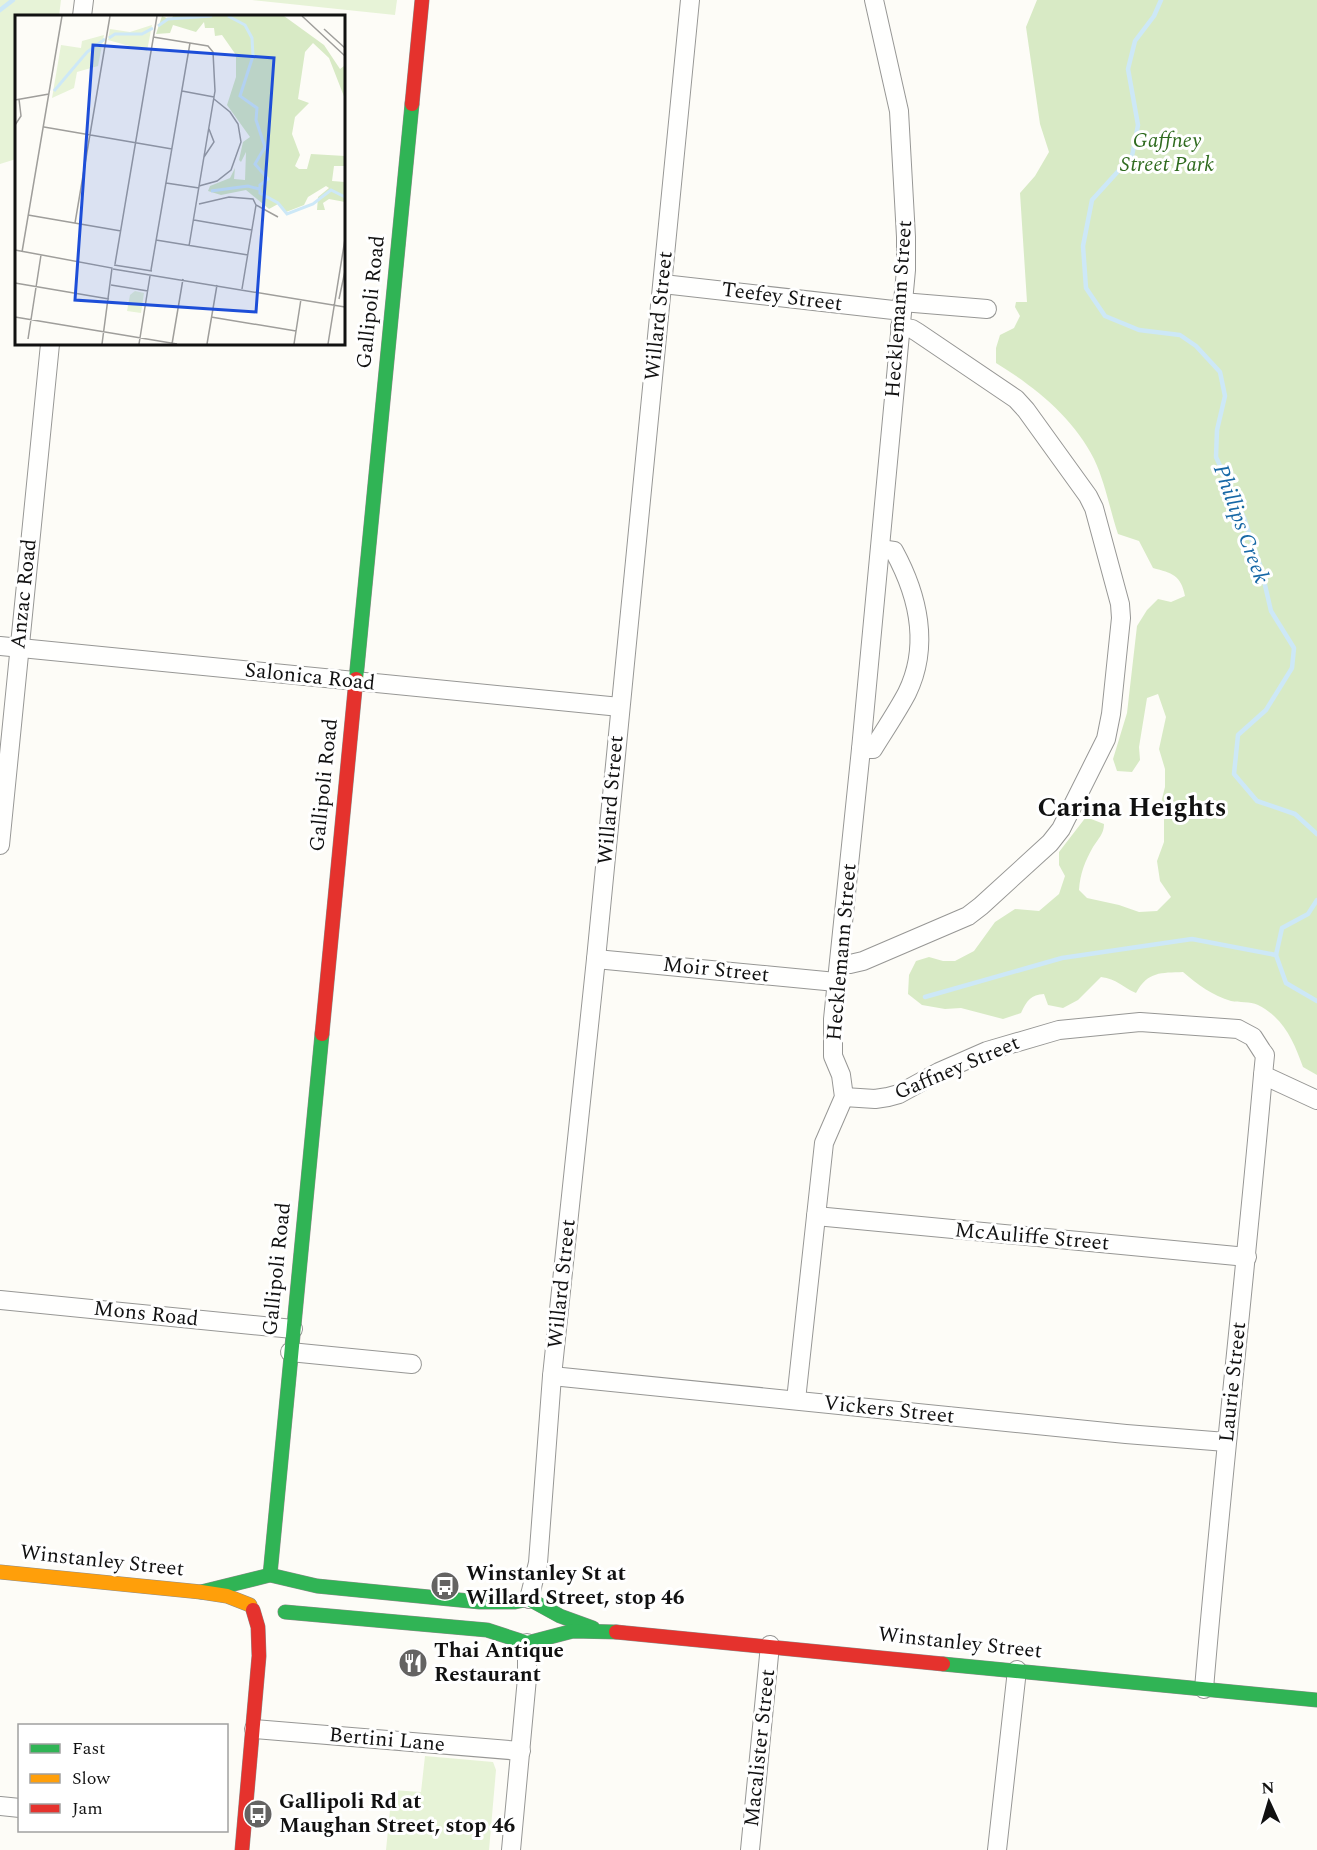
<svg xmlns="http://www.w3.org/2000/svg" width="1317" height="1850" font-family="Spectral,serif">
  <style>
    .green { fill: #e7f3d7 }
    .forest { fill: #d8eac5 }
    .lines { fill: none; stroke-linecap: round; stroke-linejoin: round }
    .stream { stroke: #cde8f7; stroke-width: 4.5 }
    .street-casing { stroke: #979795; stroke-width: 20 }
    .fast-casing { stroke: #8e8d8b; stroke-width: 15 }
    .slow-casing { stroke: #8e8d8b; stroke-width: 15 }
    .jam-casing { stroke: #8e8d8b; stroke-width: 15 }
    .street { stroke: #fffffe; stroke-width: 18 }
    .fast { stroke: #30b455; stroke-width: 14 }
    .slow { stroke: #ff9f0a; stroke-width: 14 }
    .jam { stroke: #e5322d; stroke-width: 14 }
    .labels { text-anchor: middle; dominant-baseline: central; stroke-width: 6; stroke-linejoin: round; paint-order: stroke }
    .park-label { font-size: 21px; font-style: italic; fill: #2f6b1f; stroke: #fff }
    .street-label { font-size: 21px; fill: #111; stroke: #fff }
    .poi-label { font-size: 21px; font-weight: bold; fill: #111; stroke: #fff; text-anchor: start }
    .water-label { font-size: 22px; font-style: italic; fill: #1768a6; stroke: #fff }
    .district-label { font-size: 27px; font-weight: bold; fill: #111; stroke: #fff }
    .inset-river { fill: none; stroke: #cde8f7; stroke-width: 3 }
    .inset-road { fill: none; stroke: #9f9e9b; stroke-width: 1.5 }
    .view { fill: #1d4ed8; fill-opacity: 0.15; stroke: #1d4ed8; stroke-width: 3 }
    .inset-edge { fill: none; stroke: #111; stroke-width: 3 }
  </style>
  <rect width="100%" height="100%" fill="#fdfcf7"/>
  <g class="green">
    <path d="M0,0H61L59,16H16V159L0,164Z"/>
    <path d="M252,0H397L395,15Z"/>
    <path d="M425,1756L493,1762L496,1770L489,1850H386L392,1790L421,1792Z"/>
  </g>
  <path class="forest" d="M1037,0H1317V1075L1303,1067C1294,1042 1284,1018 1258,1005C1250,1001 1239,1003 1231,1001C1213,996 1197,984 1183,972C1161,973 1148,971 1136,993C1122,987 1117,979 1101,977L1078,1000L1063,1008L1048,1005L1044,994C1031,995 1027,1000 1021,1013L1003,1019L961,1008L945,1009L922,1005L908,994L909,975L916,961L929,957L943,961H955L974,951L995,922L1015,909L1039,911L1059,894L1065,876L1059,865V852L1086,817L1104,824C1104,834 1098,839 1093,847C1085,861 1080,874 1079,890L1087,898L1119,905L1139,912L1157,911L1171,897L1160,881L1157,861L1164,842V816L1160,807L1165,787V769L1159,749L1166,717L1158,694L1147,698L1139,747L1140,760L1132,772L1117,771L1113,759L1127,713L1137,626L1147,610L1158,599L1171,602L1185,596C1181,575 1172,573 1153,568L1139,541L1118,534C1110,510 1105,482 1094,459C1074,418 1034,386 996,363V348L1000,335L1014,328L1020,316L1015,307L1016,302H1027L1020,193L1035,176L1049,152L1040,124L1026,27Z"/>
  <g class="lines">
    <g class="stream">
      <path d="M1161,0L1154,16L1135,41L1128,69L1138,125L1132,156L1092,200L1083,246L1086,288L1105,316L1139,330L1180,335L1196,346L1220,372L1225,396L1217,430L1216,457L1244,518L1261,568L1271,611L1294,648L1292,668L1266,710L1238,735L1234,774L1257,801L1295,814L1317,834"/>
      <path d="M0,10L13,0"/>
      <path d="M1317,900L1308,914L1282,928L1276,955L1286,983L1317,1001"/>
      <path d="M925,997L1062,958L1192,939L1276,955"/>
    </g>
    <g class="street-casing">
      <g id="street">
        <path d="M82,16L84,0"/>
        <path d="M663,284L902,311"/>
        <path d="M902,302L987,309"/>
        <path d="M0,646L620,707"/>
        <path d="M861,749H873C884,731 897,712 907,693C930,646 918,595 894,551L880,549"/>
        <path d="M0,845L50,344"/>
        <path d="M596,959L836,982"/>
        <path d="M839,963L850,964L863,961L968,916L981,906L1050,843L1061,829L1106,739L1111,714L1121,618L1120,604L1094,508L1088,496L1026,410L1016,399L917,332L912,329L900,327"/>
        <path d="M844,1097L875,1099L888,1097L899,1094L939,1072L987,1051L1059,1030L1140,1022L1238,1029L1253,1037L1262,1051L1265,1055L1263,1075L1317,1100"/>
        <path d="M816,1216L1247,1257"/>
        <path d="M0,1300L293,1329"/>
        <path d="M290,1352L412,1364"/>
        <path d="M552,1376L1126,1434L1226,1442"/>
        <path d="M796,1400L824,1143L844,1097L841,1075L833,1056V1019L861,749L906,270V237L899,111L874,0"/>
        <path d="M529,1599L538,1563L552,1376L596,959L690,0"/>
        <path d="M1204,1689C1221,1484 1245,1280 1263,1075"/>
        <path d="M254,1729L521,1751"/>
        <path d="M0,1806L20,1808"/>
        <path d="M511,1850L527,1678V1643"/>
        <path d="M750,1850L770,1645"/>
        <path d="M997,1850L1017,1670"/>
      </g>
    </g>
    <g class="fast-casing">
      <g id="fast">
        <path d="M356,679L412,104"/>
        <path d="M270,1575L322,1034"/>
        <path d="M201,1592L270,1575L317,1586L480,1602H515L529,1599L560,1616L593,1628"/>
        <path d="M285,1612L487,1630L527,1643L573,1631L616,1632"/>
        <path d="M943,1664L1317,1700"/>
      </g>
    </g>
    <g class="slow-casing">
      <path id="slow" d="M0,1572L201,1592L227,1596L250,1605"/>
    </g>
    <g class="jam-casing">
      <g id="jam">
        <path d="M412,104L422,0"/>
        <path d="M322,1034L356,679"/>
        <path d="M616,1632L943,1664"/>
        <path d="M242,1850L259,1656L258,1627L253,1610"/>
      </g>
    </g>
    <use href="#street" class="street"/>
    <use href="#fast" class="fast"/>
    <use href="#slow" class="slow"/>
    <use href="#jam" class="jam"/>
  </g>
  <defs>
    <g id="bus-disc" transform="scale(1.5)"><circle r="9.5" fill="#646362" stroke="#fff"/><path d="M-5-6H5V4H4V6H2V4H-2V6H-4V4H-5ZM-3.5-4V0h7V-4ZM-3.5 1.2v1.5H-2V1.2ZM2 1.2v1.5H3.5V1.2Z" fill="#fff"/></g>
    <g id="restaurant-disc" transform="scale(1.5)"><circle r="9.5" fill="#646362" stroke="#fff"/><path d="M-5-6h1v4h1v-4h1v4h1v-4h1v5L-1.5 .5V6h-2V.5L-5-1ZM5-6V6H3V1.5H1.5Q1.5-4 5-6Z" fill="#fff"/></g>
  </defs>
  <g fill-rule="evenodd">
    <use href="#bus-disc" x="445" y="1586"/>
    <use href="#restaurant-disc" x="413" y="1663"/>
    <use href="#bus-disc" x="258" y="1814"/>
  </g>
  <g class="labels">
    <g class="park-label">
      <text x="1167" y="141">Gaffney<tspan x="1167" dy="24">Street Park</tspan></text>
    </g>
    <g class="street-label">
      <text transform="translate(782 297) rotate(7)">Teefey Street</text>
      <text transform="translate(371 302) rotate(-84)">Gallipoli Road</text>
      <text transform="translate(899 309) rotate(-86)">Hecklemann Street</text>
      <text transform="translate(659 316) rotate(-84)">Willard Street</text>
      <text transform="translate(24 594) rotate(-84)">Anzac Road</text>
      <text transform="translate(310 677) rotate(6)">Salonica Road</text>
      <text transform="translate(324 785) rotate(-84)">Gallipoli Road</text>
      <text transform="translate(611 800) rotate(-85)">Willard Street</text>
      <text transform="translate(842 952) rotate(-85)">Hecklemann Street</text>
      <text transform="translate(716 970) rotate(6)">Moir Street</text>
      <text transform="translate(957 1068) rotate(-23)">Gaffney Street</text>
      <text transform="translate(1032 1237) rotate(5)">McAuliffe Street</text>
      <text transform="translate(277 1269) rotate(-84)">Gallipoli Road</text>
      <text transform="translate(562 1284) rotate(-84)">Willard Street</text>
      <text transform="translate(146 1314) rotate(6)">Mons Road</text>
      <text transform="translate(1233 1382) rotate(-84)">Laurie Street</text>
      <text transform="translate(889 1410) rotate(6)">Vickers Street</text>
      <text transform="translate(102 1561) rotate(6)">Winstanley Street</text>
      <text transform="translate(960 1643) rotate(6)">Winstanley Street</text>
      <text transform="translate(387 1740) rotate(5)">Bertini Lane</text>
      <text transform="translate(760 1748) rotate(-84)">Macalister Street</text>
    </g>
    <g class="poi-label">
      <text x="466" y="1574">Winstanley St at<tspan x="466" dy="24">Willard Street, stop 46</tspan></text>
      <text x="434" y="1651">Thai Antique<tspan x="434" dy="24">Restaurant</tspan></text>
      <text x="279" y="1802">Gallipoli Rd at<tspan x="279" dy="24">Maughan Street, stop 46</tspan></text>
    </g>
    <g class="water-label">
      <text transform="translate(1241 524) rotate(70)">Phillips Creek</text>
    </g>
    <g class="district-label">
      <text x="1132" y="808">Carina Heights</text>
    </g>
  </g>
  <g transform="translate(15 15)">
    <rect width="330" height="330" fill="#fdfcf7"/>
    <path d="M137,10L132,36L93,25L95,14L115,17ZM89,20L83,51L62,57L59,73L37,83L46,30L66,33L67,26ZM120,276L129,278L126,298L112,296L115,280Z" fill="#e7f3d7"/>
    <path d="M147,1L156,5L158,1H269L309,30L325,54L329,51L330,84L314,43L298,28L290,37L283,84L294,88L280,102L277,119L285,140L280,151L284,154H292L296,139L330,141V151H319L317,166L330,167V187L314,184L308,188L310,195H302L303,182L314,173L311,171L293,182L289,190L271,197L263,189L254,194L231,175L206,180L193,176L195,171L215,163L220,153L219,164L230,165L231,137L226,147L224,145L228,127L235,122L212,90L221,62V40L207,20L200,21L199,13H190L189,7L181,17L158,10L155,18L141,19Z" fill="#d8eac5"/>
    <path class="inset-river" d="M213,1L230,10L237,23L238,41L225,81L242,93L241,105L250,132L240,149L253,164L245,170V178L263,188L272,199L298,189L316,175L330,182M143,11L153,4L197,1M94,23L100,19H127L138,13M39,76L72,37L90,24M196,176L233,171L244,174"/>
    <path class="inset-road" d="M287,1L330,41M309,14L330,33M138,22L193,31L198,37L200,76L174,231M167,76L199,82M0,85L34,79M0,110L6,101L4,84M29,112L157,134M189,142L199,127L194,114M151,168L184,173M184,171L202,166L216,155L226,127L223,109L215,97L199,84M184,189L214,182L238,184L241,190L263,202M13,200L106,216M179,205L237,215M60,208L95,1M141,225L233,240M0,235L97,253L87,329M7,237L47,1M100,249L142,1M99,250L137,256M98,254L330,292M136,255L175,28M0,268L94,284M96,270L133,276M227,274L241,190M324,284L330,256M0,302L162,329M196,302L281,316M13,324L26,240M124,329L135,261M157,329L168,264M192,329L202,270M279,329L286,284M313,329L330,224"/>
    <path class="view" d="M78,30L259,43L241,297L60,285Z"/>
    <rect width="330" height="330" class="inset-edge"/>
  </g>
  <rect x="18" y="1724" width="210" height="108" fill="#ffffff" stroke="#a0a0a0" stroke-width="1.5"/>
  <rect x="30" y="1744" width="30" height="9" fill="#30b455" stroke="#a0a0a0" stroke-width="1.5"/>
  <text x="72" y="1754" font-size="18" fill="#111111">Fast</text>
  <rect x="30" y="1774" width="30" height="9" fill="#ff9f0a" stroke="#a0a0a0" stroke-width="1.5"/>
  <text x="72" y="1784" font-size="18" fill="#111111">Slow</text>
  <rect x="30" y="1804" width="30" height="9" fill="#e5322d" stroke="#a0a0a0" stroke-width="1.5"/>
  <text x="72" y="1814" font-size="18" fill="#111111">Jam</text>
  <g transform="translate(1269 1802) rotate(356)" stroke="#ffffff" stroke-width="4.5" paint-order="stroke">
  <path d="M0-4.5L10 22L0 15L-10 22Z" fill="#111111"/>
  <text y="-9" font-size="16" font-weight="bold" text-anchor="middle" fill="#111111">N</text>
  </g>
</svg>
